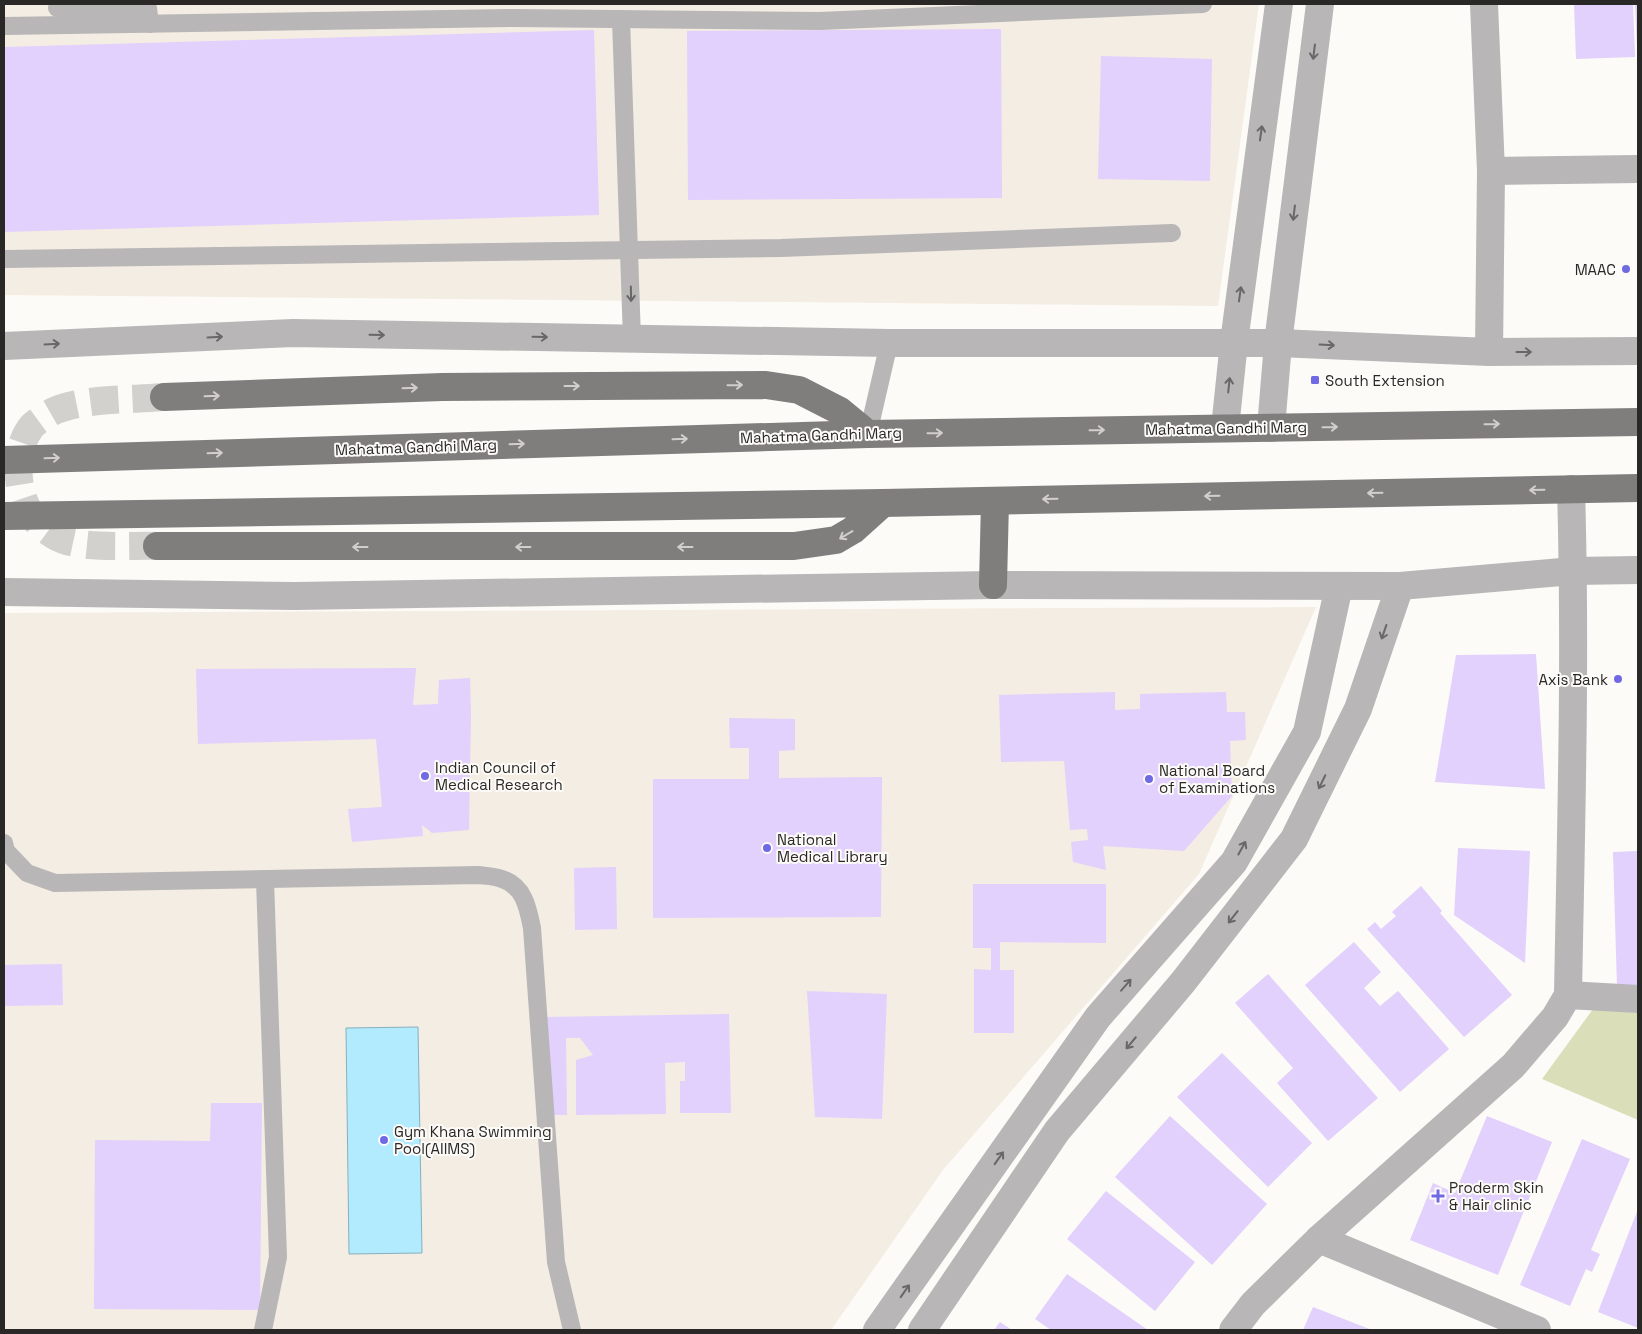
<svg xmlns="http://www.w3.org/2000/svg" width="1642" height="1334" font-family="'Space Grotesk',sans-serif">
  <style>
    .built { fill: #f3ede3 }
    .green { fill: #dadfba }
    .water { fill: #b1ebfd; stroke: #88b0bd }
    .building { fill: #e2d0fd }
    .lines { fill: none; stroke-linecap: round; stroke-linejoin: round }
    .primary-tunnel { stroke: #d3d1cd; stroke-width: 28; stroke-dasharray: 28 14; stroke-linecap: butt }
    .service { stroke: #b8b6b6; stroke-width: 18 }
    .minor { stroke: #b8b6b6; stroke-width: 28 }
    .tertiary { stroke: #b8b6b6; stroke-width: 28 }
    .primary { stroke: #807d7d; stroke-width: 28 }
    .oneway { stroke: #696867 }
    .oneway2 { stroke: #d1cfcc }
    .poi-dot { fill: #7069e4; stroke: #fdfbf7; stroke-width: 2 }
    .labels { text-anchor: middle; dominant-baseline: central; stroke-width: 4; stroke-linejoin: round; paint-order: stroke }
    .poi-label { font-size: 15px; fill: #292827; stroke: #fdfbf7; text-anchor: start }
    .street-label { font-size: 15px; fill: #292827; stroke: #fdfbf7 }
  </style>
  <rect width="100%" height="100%" fill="#fdfbf7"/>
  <g class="built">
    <path d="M4,4H1259L1218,306L4,295Z"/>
    <path d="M1316,607L1199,874L943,1170L831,1330H4V613Z"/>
  </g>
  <path class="green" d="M1593,1009L1638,1013V1120L1542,1079Z"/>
  <path class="water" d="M418,1027L422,1253L349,1254L346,1028Z"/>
  <g class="building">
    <path d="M1574,4H1633L1635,57L1576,59Z"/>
    <path d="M1635,4H1638V48H1637Z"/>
    <path d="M1001,29L1002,198L688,200L687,31Z"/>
    <path d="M594,30L599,215L4,232V47Z"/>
    <path d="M1101,56L1212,59L1210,181L1098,179Z"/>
    <path d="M1536,654L1545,789L1435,782L1456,655Z"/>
    <path d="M416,668L413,705L438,704L439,680L470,678L471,714L469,830L432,833L422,825L423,836L352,842L348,809L382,807L376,739L198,744L196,669Z"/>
    <path d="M1115,692V710L1140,709V694L1226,692L1227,712H1245L1246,740L1230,741L1232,796L1184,851L1103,846L1106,870L1073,862L1071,842L1088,840L1087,829L1070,830L1064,761L1001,762L999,695Z"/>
    <path d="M729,718L795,719V750L779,751V778L882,777L881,917L653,918V779H749V748H730Z"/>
    <path d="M1458,848L1530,851L1525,963L1454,915Z"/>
    <path d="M1638,851V987H1617L1613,852Z"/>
    <path d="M616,867L617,929L575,930L574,868Z"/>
    <path d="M973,884H1106V943L1000,942V970H1014V1033H974V969L991,970V948H973Z"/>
    <path d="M1421,886L1442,911L1440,913L1512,995L1464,1037L1367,929L1375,922L1381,929L1396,916L1392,912Z"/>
    <path d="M1354,942L1381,972L1364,988L1380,1006L1398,991L1449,1049L1400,1092L1305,985Z"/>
    <path d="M62,964L63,1005L4,1006V965Z"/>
    <path d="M1268,974L1378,1098L1328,1141L1277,1083L1293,1068L1235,1003Z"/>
    <path d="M807,991L887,994L882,1119L815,1117Z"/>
    <path d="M729,1014L731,1113H680V1081H685V1062L665,1063L666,1114L576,1115V1060L593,1055L580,1038H566L567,1115H546L545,1017Z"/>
    <path d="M1222,1053L1312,1143L1268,1187L1177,1097Z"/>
    <path d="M211,1103H262L260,1310L94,1309L95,1140L210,1141Z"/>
    <path d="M1170,1116L1267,1204L1212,1265L1115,1177Z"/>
    <path d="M1487,1116L1552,1142L1498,1275L1410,1240L1433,1183L1455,1193Z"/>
    <path d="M1582,1139L1630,1159L1591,1250L1600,1254L1592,1272L1586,1269L1570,1306L1520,1285Z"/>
    <path d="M1106,1191L1195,1262L1155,1311L1067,1239Z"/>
    <path d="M1638,1209V1328L1598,1312Z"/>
    <path d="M1067,1274L1148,1330H1051L1035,1319Z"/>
    <path d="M1313,1307L1372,1330H1303Z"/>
    <path d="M1000,1322L1012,1330H994Z"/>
  </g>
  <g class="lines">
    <path class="primary-tunnel" d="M157,546C130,545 77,550 55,536C48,532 37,523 32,516C15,493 13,449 32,426C37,421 48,414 54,411C84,398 131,400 164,397"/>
    <g class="service">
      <path d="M57,8H148L150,24"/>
      <path d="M621,19L632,339"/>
      <path d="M4,26L513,18L820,21L1203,4"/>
      <path d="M4,259L781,248L1172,233"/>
      <path d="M868,434L889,343"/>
      <path d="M4,843L6,851L27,873L55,883L478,875C486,876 495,876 502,879C524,886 528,908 532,928L556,1262L572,1330"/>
      <path d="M263,1330L278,1257L265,880"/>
    </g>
    <g class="minor">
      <path d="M1484,4L1491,171L1489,352"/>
      <path d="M1491,171L1638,169"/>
      <path d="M1568,995C1571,826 1576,658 1571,489"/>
      <path d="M1319,1239L1537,1330"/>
      <path d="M877,1330L1098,1017L1234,862L1307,732L1339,586"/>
      <path d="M922,1330L1057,1131L1183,982L1294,839L1358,709L1400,586"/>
      <path d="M1233,1330L1253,1304L1319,1239L1513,1066L1555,1017L1568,995L1638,999"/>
    </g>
    <g class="tertiary">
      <path d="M4,346L293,333L889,343H1278L1489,352L1638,351"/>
      <path d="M1225,428L1234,342L1279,4"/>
      <path d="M1271,428L1278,343L1320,4"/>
      <path d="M4,592L295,596L993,585L1400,586L1573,571L1638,570"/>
    </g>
    <g class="primary">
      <path d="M164,397L442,387L766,385L799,390L840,411L868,434"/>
      <path d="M4,460L868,434L1638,422"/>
      <path d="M4,516L883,503L1638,488"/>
      <path d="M157,546H794L836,540L853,530L883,503"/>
      <path d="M993,585L995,501"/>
    </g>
  </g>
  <defs><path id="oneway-shaft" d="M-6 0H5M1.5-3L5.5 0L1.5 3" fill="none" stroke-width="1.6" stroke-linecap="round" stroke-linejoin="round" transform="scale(1.25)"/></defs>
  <g class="oneway">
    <use href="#oneway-shaft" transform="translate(1314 52) rotate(97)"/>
    <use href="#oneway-shaft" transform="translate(1261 133) rotate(-82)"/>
    <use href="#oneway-shaft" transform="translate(1294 213) rotate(97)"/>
    <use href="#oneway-shaft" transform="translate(631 294) rotate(89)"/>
    <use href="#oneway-shaft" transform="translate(1240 294) rotate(-82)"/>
    <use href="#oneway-shaft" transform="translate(377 335) rotate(1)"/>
    <use href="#oneway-shaft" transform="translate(215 337) rotate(-3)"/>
    <use href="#oneway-shaft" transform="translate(540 337) rotate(1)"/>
    <use href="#oneway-shaft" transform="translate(52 344) rotate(-3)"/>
    <use href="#oneway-shaft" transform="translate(1327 345) rotate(3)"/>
    <use href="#oneway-shaft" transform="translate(1524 352)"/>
    <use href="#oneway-shaft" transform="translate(1229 385) rotate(-84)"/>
    <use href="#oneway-shaft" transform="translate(1384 632) rotate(109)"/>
    <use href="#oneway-shaft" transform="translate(1322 782) rotate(116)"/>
    <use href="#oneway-shaft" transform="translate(1242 848) rotate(-61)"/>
    <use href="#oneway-shaft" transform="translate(1233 917) rotate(128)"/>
    <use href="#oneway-shaft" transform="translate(1126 985) rotate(-49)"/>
    <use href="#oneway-shaft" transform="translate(1131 1043) rotate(130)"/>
    <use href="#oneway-shaft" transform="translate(999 1158) rotate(-55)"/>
    <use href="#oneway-shaft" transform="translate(905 1291) rotate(-55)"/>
  </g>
  <g class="oneway2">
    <use href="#oneway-shaft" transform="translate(735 385) rotate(-1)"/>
    <use href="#oneway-shaft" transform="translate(572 386)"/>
    <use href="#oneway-shaft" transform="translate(410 388) rotate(-2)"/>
    <use href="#oneway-shaft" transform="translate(212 396) rotate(-2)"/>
    <use href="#oneway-shaft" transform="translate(1492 424) rotate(-1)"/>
    <use href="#oneway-shaft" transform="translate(1330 427) rotate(-1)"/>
    <use href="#oneway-shaft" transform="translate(1097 430) rotate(-1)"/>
    <use href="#oneway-shaft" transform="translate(935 433) rotate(-1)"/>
    <use href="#oneway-shaft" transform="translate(680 439) rotate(-2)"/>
    <use href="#oneway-shaft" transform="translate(517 444) rotate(-2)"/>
    <use href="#oneway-shaft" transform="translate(215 453) rotate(-2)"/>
    <use href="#oneway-shaft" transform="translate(52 458) rotate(-2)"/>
    <use href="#oneway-shaft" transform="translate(1537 490) rotate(179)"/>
    <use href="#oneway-shaft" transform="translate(1375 493) rotate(179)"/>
    <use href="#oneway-shaft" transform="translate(1212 496) rotate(179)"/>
    <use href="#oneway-shaft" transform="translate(1050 499) rotate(179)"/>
    <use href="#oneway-shaft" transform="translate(846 535) rotate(149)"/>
    <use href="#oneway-shaft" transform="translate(360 547) rotate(-180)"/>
    <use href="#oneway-shaft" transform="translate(523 547) rotate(180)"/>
    <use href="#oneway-shaft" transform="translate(685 547) rotate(180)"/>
  </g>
  <g class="poi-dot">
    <circle cx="1626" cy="269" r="5"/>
    <rect x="1310" y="375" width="10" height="10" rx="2.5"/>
    <circle cx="1618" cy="679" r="5"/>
    <circle cx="425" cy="776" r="5"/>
    <circle cx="1149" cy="779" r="5"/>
    <circle cx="767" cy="848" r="5"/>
    <circle cx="384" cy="1140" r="5"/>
    <path d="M1435.5 1188.5h5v5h5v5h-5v5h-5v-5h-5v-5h5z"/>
  </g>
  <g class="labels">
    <g class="poi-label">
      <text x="1616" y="269" text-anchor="end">MAAC</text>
      <text x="1325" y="380">South Extension</text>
      <text x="1608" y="679" text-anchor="end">Axis Bank</text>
      <text x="435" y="767">Indian Council of<tspan x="435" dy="17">Medical Research</tspan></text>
      <text x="1159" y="770">National Board<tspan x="1159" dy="17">of Examinations</tspan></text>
      <text x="777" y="839">National<tspan x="777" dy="17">Medical Library</tspan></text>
      <text x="394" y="1131">Gym Khana Swimming<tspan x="394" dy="17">Pool(AIIMS)</tspan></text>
      <text x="1449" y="1187">Proderm Skin<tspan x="1449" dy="17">&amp; Hair clinic</tspan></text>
    </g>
    <g class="street-label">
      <text transform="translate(1226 428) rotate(-1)">Mahatma Gandhi Marg</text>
      <text transform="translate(821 435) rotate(-2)">Mahatma Gandhi Marg</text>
      <text transform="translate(416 447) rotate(-2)">Mahatma Gandhi Marg</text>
    </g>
  </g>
  <rect width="1642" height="1334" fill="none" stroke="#292827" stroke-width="10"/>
</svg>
